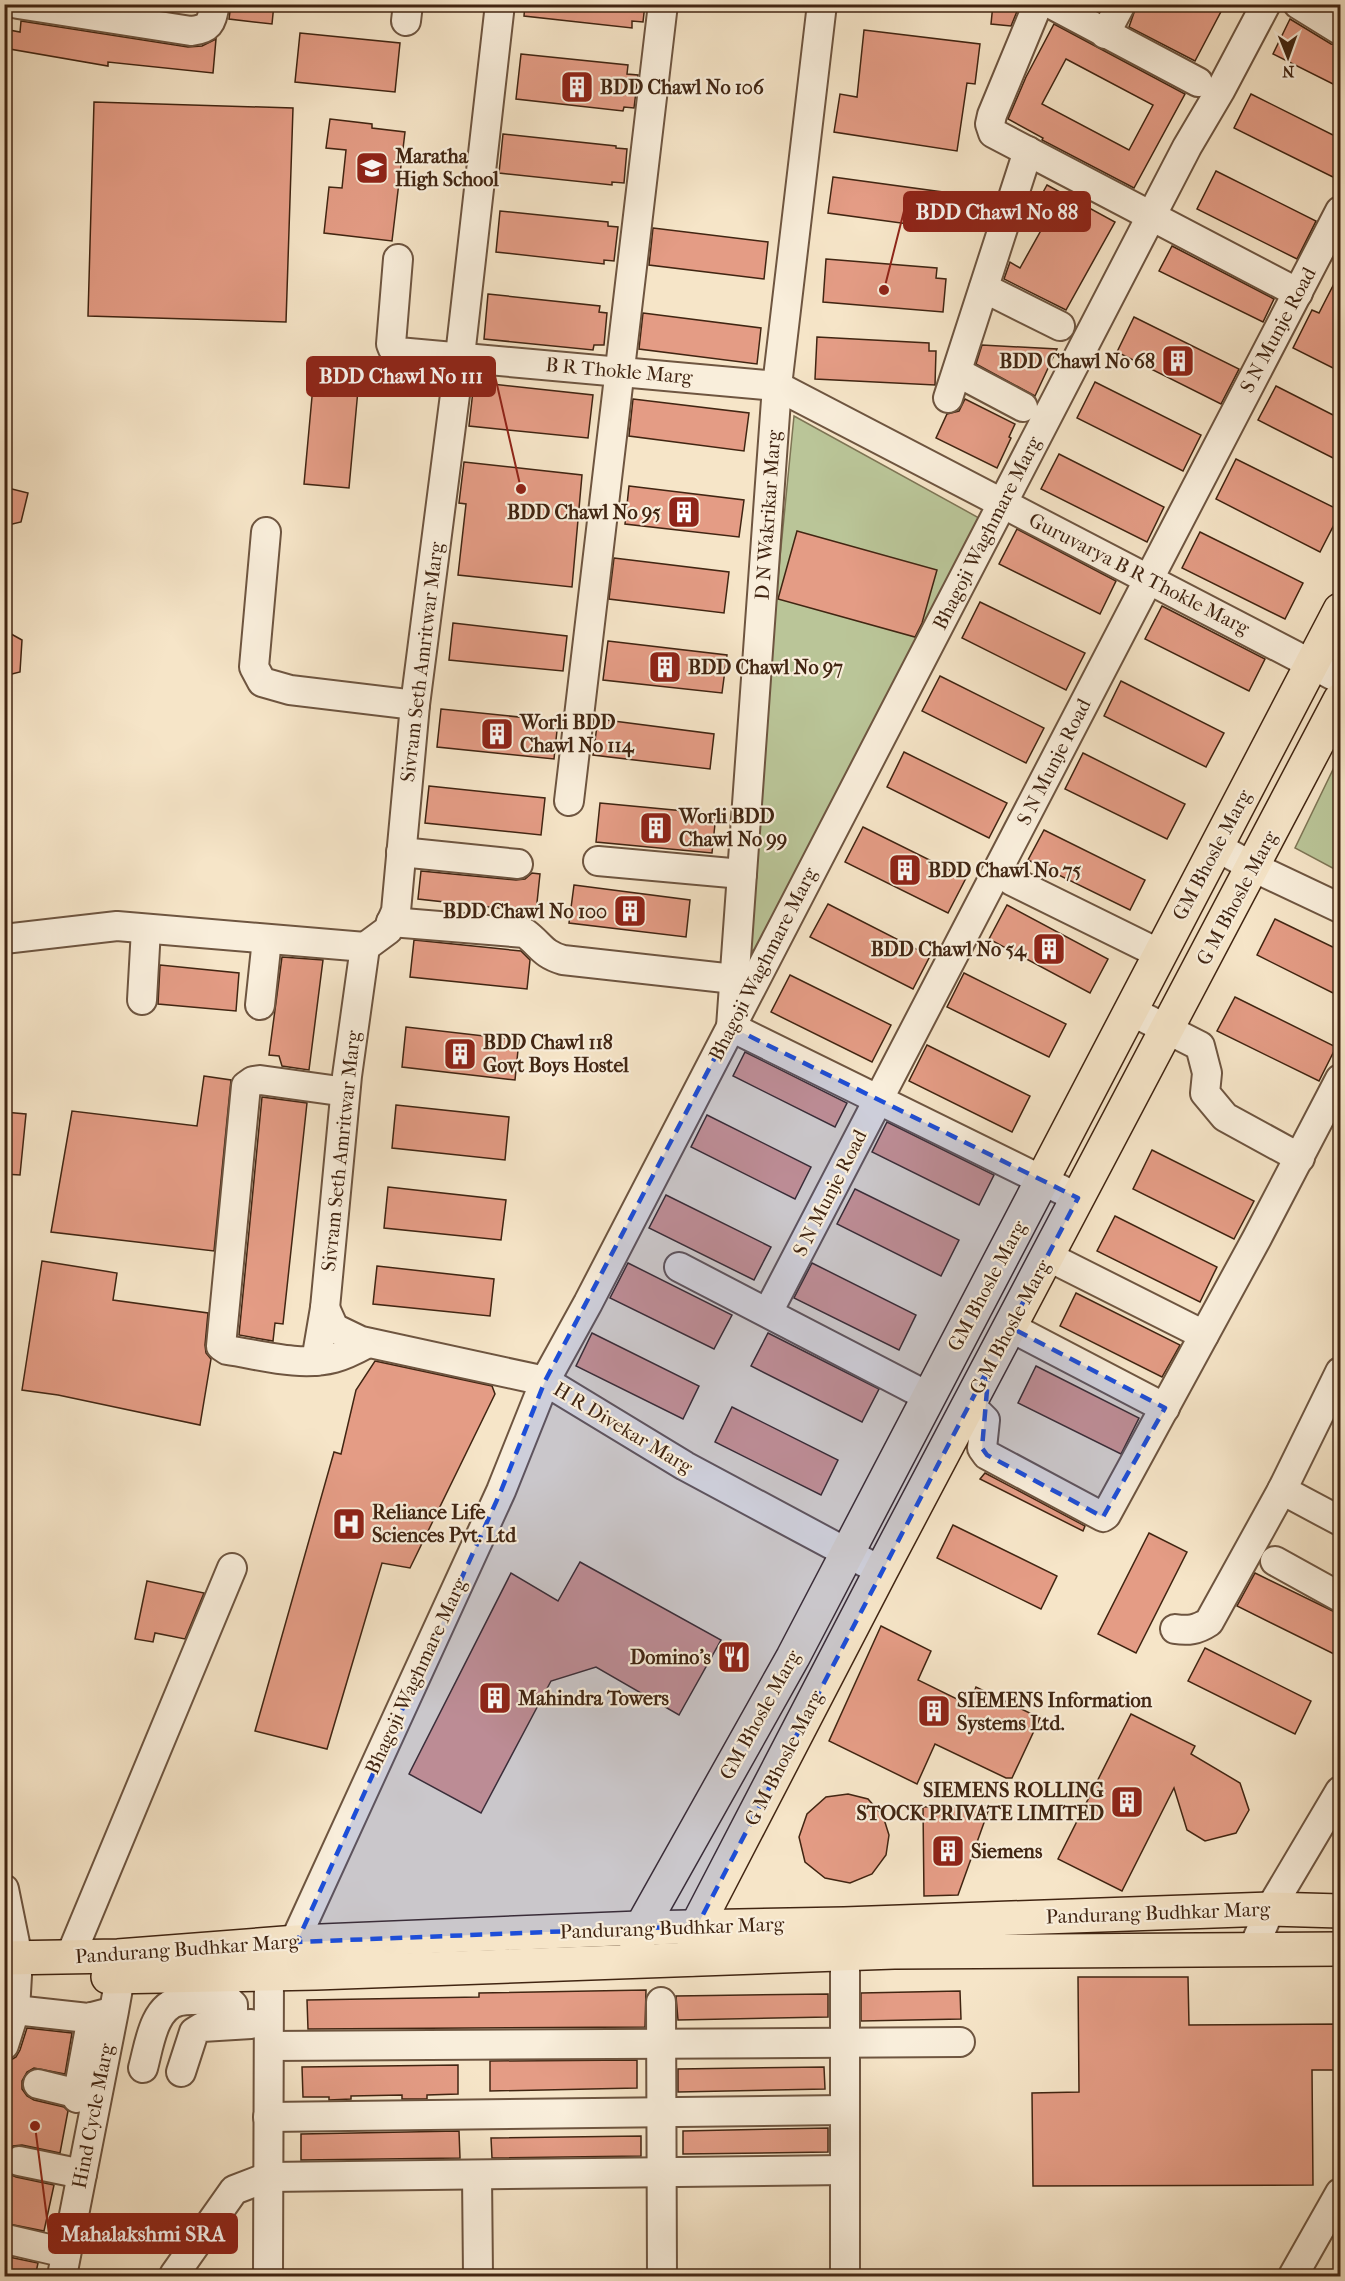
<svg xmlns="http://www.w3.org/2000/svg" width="1345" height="2281" font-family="'IM FELL French Canon',serif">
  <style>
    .green { fill: #bac598; stroke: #7e7555; stroke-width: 1.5 }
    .building { fill: #e49c85; stroke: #412512; stroke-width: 1.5; fill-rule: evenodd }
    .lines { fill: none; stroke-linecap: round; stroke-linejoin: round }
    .minor-casing { stroke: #6e5540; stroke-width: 32 }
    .major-casing { stroke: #412512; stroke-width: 36 }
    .minor { stroke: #f9eedb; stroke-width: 28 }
    .major { stroke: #f6e5c8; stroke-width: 33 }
    .marked { fill: #1d4ed8; fill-opacity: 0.2; stroke: #1d4ed8; stroke-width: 4.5; stroke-dasharray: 12 8; stroke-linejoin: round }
    .labels { text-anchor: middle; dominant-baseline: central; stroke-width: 4.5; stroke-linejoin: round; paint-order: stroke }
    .poi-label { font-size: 20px; font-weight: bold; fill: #412512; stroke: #f9eedb; text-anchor: start }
    .street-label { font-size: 20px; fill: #412512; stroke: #f9eedb }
    .leader { fill: none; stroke: #8f2418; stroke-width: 2 }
    .callout-dot { fill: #8f2418; stroke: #f9eedb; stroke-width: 2 }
    .callout { fill: #8f2418; stroke: #8f2418; stroke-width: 2 }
    .callout-label { font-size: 21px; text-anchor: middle; font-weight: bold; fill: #fff }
  </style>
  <rect width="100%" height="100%" fill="#f6e5c8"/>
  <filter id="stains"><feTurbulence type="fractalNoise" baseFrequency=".00333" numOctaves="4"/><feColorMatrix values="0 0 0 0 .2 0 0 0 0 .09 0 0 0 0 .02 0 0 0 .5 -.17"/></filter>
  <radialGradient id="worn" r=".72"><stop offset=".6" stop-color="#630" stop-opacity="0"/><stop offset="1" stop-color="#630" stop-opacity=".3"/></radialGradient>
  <g class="green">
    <path d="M794,416L979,518L755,949L750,952L742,942Z"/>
    <path d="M1340,755V872L1295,848Z"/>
  </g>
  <g class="building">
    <path d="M231,4H274L272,24L229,19Z"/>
    <path d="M525,4H645L643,22L632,21V28L524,16Z"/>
    <path d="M993,4H1020L1011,26L991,24Z"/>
    <path d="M1137,4H1225L1195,61L1129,27Z"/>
    <path d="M1290,19L1331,44L1341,46V88L1273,54Z"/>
    <path d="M21,21L188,47L202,46L216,39L213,73L108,62V66L4,48V29L20,32Z"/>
    <path d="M1054,24L1185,94L1134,188L1042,140L1043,138L1008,119L1026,77ZM1066,59L1153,105L1129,150L1042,104Z"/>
    <path d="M864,30L980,44L975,84L967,83L957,151L834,132L840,94L857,97Z"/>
    <path d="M300,33L400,43L395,92L295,82Z"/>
    <path d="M521,54L628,65L627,74L638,75L634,108L624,107L623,111L516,99Z"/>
    <path d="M1251,94L1341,139V181L1234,128Z"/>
    <path d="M94,102L293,108L286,322L88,316Z"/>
    <path d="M330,119L372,124V128L405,132L392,241L324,233L329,187L342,188L346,150L326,148Z"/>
    <path d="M503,134L616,146V148L627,149L624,183L612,182V185L499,173Z"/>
    <path d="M1216,171L1316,221L1297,259L1197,209Z"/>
    <path d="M833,177L950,193L945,229L828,213Z"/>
    <path d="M1047,185L1115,222L1066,310L1004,279L1010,262L1020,268L1049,216L1034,209Z"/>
    <path d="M500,211L608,222V226L618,227L614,261L604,260V264L496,252Z"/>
    <path d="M653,228L768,242L764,279L649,265Z"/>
    <path d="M1172,246L1274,299L1263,322L1159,271Z"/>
    <path d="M826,259L937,268L936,278L946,279L943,312L823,302Z"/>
    <path d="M1341,270V372L1293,348L1312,310L1319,313Z"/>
    <path d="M488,294L600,306L599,312L607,313L604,345H594L593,350L484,339Z"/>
    <path d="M643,313L761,328L757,364L639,349Z"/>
    <path d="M1134,317L1239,369L1221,404L1117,352Z"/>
    <path d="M817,337L929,343V351H936L935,385L815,379Z"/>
    <path d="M982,345L1057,349L1035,396L976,364Z"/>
    <path d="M314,375L359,379L349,488L304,484Z"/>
    <path d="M474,382L593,395L588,438L469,426Z"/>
    <path d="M1095,382L1201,435L1183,471L1077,418Z"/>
    <path d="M1276,386L1341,419V462L1258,420Z"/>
    <path d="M633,399L749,413L744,451L629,436Z"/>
    <path d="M965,399L1015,424L1009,437L1011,438L997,468L936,438L947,414L959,411Z"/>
    <path d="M1059,454L1164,507L1147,542L1041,489Z"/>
    <path d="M1236,459L1341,511L1320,552L1216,499Z"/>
    <path d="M464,462L582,475L572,587L458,575L466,504L459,503Z"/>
    <path d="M629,486L744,500L739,537L625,524Z"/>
    <path d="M4,487L28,493L21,522L4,526Z"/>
    <path d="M1017,529L1116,581L1100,614L999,564Z"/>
    <path d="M797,531L937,570L922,623L915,637L778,599Z"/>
    <path d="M1200,532L1303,583L1285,619L1182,568Z"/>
    <path d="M614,558L729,572L724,613L609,599Z"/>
    <path d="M980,602L1085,653L1066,690L962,638Z"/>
    <path d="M1162,606L1265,659L1249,691L1145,639Z"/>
    <path d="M453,623L567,636L563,671L449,660Z"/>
    <path d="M4,630L22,640L20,672L4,676Z"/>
    <path d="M608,641L727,655L722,693L603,680Z"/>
    <path d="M940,676L1044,728L1026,763L922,711Z"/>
    <path d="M1121,681L1224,733L1206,767L1104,716Z"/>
    <path d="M441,709L558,721L554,759L437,747Z"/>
    <path d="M598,719L714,734L710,769L593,755Z"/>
    <path d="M904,752L1007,803L989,838L887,787Z"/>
    <path d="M1083,753L1185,804L1167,839L1065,789Z"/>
    <path d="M429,786L545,798L541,835L425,823Z"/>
    <path d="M600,803L716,814L712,853L596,842Z"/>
    <path d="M863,827L966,878L948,913L845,862Z"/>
    <path d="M1044,830L1145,880L1130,910L1028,860Z"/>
    <path d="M421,871L516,880L525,879L532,873L540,874L536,912L418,899Z"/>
    <path d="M574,885L690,900L686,937L569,923Z"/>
    <path d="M828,904L930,956L913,989L810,937Z"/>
    <path d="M1007,905L1108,959L1090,993L989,939Z"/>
    <path d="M1275,919L1341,951V997L1257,955Z"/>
    <path d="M414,940L521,951L530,960L527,989L410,977Z"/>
    <path d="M282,957L323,960L309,1070L282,1066L279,1056L269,1055Z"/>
    <path d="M160,965L239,973L236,1011L158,1004Z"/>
    <path d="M964,973L1066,1024L1049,1057L947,1007Z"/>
    <path d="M790,975L891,1025L872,1062L771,1012Z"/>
    <path d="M1235,997L1336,1047L1319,1081L1217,1031Z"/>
    <path d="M406,1027L519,1040L515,1080L402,1067Z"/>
    <path d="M927,1045L1030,1096L1012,1132L909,1081Z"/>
    <path d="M745,1052L847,1103L835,1127L733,1076Z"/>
    <path d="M204,1076L231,1080L214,1251L51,1232L72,1111L197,1126Z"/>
    <path d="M262,1097L307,1103L283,1324L275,1323L273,1341L239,1335Z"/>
    <path d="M396,1105L509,1117L505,1160L392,1148Z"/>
    <path d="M4,1112L26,1114L20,1175L4,1174Z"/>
    <path d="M707,1115L811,1167L795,1199L691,1147Z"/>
    <path d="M887,1122L994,1175L979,1205L872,1152Z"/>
    <path d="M1152,1150L1254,1201L1234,1239L1133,1189Z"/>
    <path d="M388,1187L506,1200L501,1240L384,1228Z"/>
    <path d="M855,1189L959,1240L941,1276L837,1224Z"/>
    <path d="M666,1195L771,1247L754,1280L649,1228Z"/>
    <path d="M1115,1216L1217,1267L1200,1302L1097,1251Z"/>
    <path d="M42,1261L117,1273L113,1300L208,1313L205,1345L206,1353L211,1359L200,1425L58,1395L22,1390Z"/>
    <path d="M628,1263L732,1315L714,1349L610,1298Z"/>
    <path d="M812,1263L916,1315L899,1350L794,1298Z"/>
    <path d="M377,1266L494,1279L490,1316L373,1304Z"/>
    <path d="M1076,1293L1180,1345L1162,1377L1060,1326Z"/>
    <path d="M592,1333L699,1386L683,1419L576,1366Z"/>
    <path d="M768,1333L879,1389L862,1422L751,1366Z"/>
    <path d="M375,1361L492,1386L495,1394L410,1568L382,1563L327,1749L255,1731L334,1452L341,1454L356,1390Z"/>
    <path d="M1036,1366L1139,1418L1121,1454L1018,1403Z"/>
    <path d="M732,1407L838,1460L821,1495L715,1442Z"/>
    <path d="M985,1473L1085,1526L1083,1531L980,1479Z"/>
    <path d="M953,1525L1057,1576L1041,1609L937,1558Z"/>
    <path d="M1149,1533L1187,1552L1136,1653L1098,1634Z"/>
    <path d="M580,1562L721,1640L679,1715L596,1667L551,1681L481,1813L409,1774L511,1573L558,1601Z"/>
    <path d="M1255,1573L1341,1615V1646L1336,1655L1237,1606Z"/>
    <path d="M147,1581L204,1593L185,1639L155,1633L153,1642L135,1639Z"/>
    <path d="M881,1626L931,1651L918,1680L969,1705L976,1687L1040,1718L1012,1778H1006L935,1744L917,1784L829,1741Z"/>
    <path d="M1205,1648L1311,1701L1295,1734L1188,1681Z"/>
    <path d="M1131,1714L1195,1746L1191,1754L1240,1783L1249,1810L1236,1833L1205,1841L1187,1830L1174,1788L1122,1891L1058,1859Z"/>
    <path d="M848,1794L868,1799L883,1816L889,1835L886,1855L872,1874L850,1883L825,1878L805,1862L799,1837L807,1814L826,1797Z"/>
    <path d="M990,1806L958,1895L924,1896L923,1807Z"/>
    <path d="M1078,1977H1188L1189,2025L1341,2024V2070H1312L1313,2185L1033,2186L1032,2093L1079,2092Z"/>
    <path d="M646,1990L645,2027L308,2029L307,2000L479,1997V1993Z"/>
    <path d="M960,1991L961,2019L861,2021V1993Z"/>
    <path d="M828,1994V2017L678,2020L676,1996Z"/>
    <path d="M27,2028L72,2033L65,2074L34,2068L27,2072L22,2081V2089L27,2096L34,2100L64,2107L68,2111L60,2153L22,2145L13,2146L4,2154V2081L9,2061L16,2057L20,2050Z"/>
    <path d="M637,2060V2088L490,2091V2061Z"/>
    <path d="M458,2065V2094L427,2095V2099H402V2095L351,2096V2099L329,2100V2097H303L302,2067Z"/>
    <path d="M824,2067L825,2089L678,2092V2069Z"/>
    <path d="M828,2128V2152L683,2154V2131Z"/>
    <path d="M459,2131L460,2158L301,2160V2134Z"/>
    <path d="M641,2136V2156L492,2158L491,2138Z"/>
    <path d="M4,2168L9,2174L16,2177L54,2185L44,2231L4,2223Z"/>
    <path d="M4,2256L38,2263L35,2277H4Z"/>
  </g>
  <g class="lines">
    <g class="minor-casing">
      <g id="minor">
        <path d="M18,4L191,31C211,29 211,22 215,4"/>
        <path d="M822,4L777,386L731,1027L1078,1198"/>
        <path d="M1038,4L992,115L990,124L993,133L1298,293"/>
        <path d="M1051,4L1198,82"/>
        <path d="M1298,4L1340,30"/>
        <path d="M406,21L408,4"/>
        <path d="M1105,34L1121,4"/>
        <path d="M398,259L391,344L393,349L398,352L777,386L1340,679"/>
        <path d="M984,288L1060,326"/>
        <path d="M957,372L1023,407"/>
        <path d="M948,398L1028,151"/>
        <path d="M266,532L254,667L262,682L290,690L415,705"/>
        <path d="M569,801L663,4"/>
        <path d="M1217,847L1253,867L1340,908"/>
        <path d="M401,852L518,864"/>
        <path d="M598,861L742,874"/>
        <path d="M1012,881L1160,954"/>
        <path d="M391,922L525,933C541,945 542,954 563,960L734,979"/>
        <path d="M4,939L117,926L365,947"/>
        <path d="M142,1000L146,929"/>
        <path d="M260,1005L267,939"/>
        <path d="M1131,1011L1200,1046L1207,1073L1205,1093L1225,1117L1300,1158"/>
        <path d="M332,1090L260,1080L253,1081L246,1086L221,1346L227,1350C261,1355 300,1367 334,1358C346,1355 357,1349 368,1343"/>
        <path d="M1047,1256L1204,1335"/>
        <path d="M679,1267L929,1397"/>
        <path d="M325,1308L334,1328L361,1341L545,1381L685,1466L881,1571"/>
        <path d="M768,1312L1340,211"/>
        <path d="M1010,1327L1165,1408"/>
        <path d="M316,1361L325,1308L347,1076L365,947L388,930L396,911L415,705L460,356L500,4"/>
        <path d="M1340,1372L1282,1490L1340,1521"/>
        <path d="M968,1407L976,1411L985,1420L982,1448L987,1455L1103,1517L1106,1515L1257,1238L1340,1079"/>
        <path d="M1275,1561L1340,1597"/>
        <path d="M1175,1629C1188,1631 1197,1630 1209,1622L1282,1490"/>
        <path d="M4,1889L18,1958L15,2010L4,2045"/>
        <path d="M845,1931V2276"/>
        <path d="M297,1942L298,1934L501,1491L545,1381L588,1303L1187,147L1220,91L1266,4"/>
        <path d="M1253,1949L1270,1909L1340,1791"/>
        <path d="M70,1957L232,1568"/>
        <path d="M661,2002L662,2276"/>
        <path d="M15,2010L88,2018L111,2012"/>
        <path d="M269,2046L960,2042"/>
        <path d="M143,2068C149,2047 153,2006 180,2001C195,1999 212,2000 228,2000L233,2005V2024"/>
        <path d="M181,2072L194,2032L202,2027L251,2024"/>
        <path d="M38,2084L95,2098"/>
        <path d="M77,2098L92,2017"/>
        <path d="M268,2117L845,2110"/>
        <path d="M19,2161L82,2174"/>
        <path d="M477,2175L478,2276"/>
        <path d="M6,2239L66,2253"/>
        <path d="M174,2275L234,2190L268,2177L845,2170"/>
        <path d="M62,2276L114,2011L120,1977L118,1956"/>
        <path d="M268,2276L269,1974"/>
        <path d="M1293,2276L1340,2193"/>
      </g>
    </g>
    <g class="major-casing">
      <g id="major">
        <path d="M4,1958L118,1956L297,1942L639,1928L844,1924L1270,1909L1340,1911"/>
        <path d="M692,1959L697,1926L702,1916L881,1571L1340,700"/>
        <path d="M634,1960L641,1928L793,1657L1340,610"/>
        <path d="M108,1977L316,1973L894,1952L1340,1949"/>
      </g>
    </g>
    <use href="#minor" class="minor"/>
    <use href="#major" class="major"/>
  </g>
  <path class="marked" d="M731,1027L1078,1198L1010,1327L1165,1408L1103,1517L987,1455L982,1448L989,1367L697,1926L297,1942L501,1491L545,1381Z"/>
  <defs>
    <g id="building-square" transform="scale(1.725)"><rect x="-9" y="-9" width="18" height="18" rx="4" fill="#8f2418" stroke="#f9eedb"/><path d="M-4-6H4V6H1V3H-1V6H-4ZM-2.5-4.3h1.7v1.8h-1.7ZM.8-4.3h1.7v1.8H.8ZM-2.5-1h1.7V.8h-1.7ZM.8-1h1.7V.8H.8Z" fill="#fff"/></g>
    <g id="school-square" transform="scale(1.725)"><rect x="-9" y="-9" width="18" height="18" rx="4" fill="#8f2418" stroke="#f9eedb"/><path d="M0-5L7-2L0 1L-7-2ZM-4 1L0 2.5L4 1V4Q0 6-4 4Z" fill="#fff"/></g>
    <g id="hospital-square" transform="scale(1.725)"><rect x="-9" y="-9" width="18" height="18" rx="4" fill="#8f2418" stroke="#f9eedb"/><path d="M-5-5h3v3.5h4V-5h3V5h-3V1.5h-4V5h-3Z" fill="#fff"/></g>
    <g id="restaurant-square" transform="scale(1.725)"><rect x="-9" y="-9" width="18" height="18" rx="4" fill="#8f2418" stroke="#f9eedb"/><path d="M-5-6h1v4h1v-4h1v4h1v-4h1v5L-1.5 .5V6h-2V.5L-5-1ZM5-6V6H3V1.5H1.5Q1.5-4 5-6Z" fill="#fff"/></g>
  </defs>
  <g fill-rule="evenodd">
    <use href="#building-square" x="577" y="87"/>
    <use href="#school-square" x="372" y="168"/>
    <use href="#building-square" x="1178" y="361"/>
    <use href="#building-square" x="684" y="512"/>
    <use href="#building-square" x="665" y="667"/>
    <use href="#building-square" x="497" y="734"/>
    <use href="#building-square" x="656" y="828"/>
    <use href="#building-square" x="905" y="870"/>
    <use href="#building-square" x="630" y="911"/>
    <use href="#building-square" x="1049" y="949"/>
    <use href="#building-square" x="460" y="1054"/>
    <use href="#hospital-square" x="349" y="1524"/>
    <use href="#restaurant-square" x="734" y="1657"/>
    <use href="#building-square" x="495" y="1698"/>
    <use href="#building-square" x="934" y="1711"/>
    <use href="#building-square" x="1127" y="1802"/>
    <use href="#building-square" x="948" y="1851"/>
  </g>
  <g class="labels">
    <g class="poi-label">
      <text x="600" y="87">BDD Chawl No 106</text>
      <text x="395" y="156">Maratha<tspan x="395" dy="23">High School</tspan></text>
      <text x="1155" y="361" text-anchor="end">BDD Chawl No 68</text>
      <text x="661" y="512" text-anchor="end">BDD Chawl No 95</text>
      <text x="688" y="667">BDD Chawl No 97</text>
      <text x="520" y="722">Worli BDD<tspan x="520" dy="23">Chawl No 114</tspan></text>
      <text x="679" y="816">Worli BDD<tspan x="679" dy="23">Chawl No 99</tspan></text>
      <text x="928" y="870">BDD Chawl No 75</text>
      <text x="607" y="911" text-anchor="end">BDD Chawl No 100</text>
      <text x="1026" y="949" text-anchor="end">BDD Chawl No 54</text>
      <text x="483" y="1042">BDD Chawl 118<tspan x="483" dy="23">Govt Boys Hostel</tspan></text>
      <text x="372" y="1512">Reliance Life<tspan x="372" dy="23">Sciences Pvt. Ltd</tspan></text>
      <text x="711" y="1657" text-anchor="end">Domino's</text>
      <text x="518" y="1698">Mahindra Towers</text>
      <text x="957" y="1700">SIEMENS Information<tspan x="957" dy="23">Systems Ltd.</tspan></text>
      <text x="1104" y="1790" text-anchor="end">SIEMENS ROLLING<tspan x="1104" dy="23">STOCK PRIVATE LIMITED</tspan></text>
      <text x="971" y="1851">Siemens</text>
    </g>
    <g class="street-label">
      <text transform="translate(1278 330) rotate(-62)">S N Munje Road</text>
      <text transform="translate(619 371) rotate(5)">B R Thokle Marg</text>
      <text transform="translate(768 515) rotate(-86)">D N Wakrikar Marg</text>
      <text transform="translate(987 533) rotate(-63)">Bhagoji Waghmare Marg</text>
      <text transform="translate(1139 574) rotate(27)">Guruvarya B R Thokle Marg</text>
      <text transform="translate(422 662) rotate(-83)">Sivram Seth Amritwar Marg</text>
      <text transform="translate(1054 762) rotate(-63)">S N Munje Road</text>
      <text transform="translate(1212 855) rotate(-62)">GM Bhosle Marg</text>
      <text transform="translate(1237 898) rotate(-62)">G M Bhosle Marg</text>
      <text transform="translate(763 964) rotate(-63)">Bhagoji Waghmare Marg</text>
      <text transform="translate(341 1151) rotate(-84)">Sivram Seth Amritwar Marg</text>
      <text transform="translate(830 1193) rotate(-63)">S N Munje Road</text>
      <text transform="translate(987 1286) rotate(-62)">GM Bhosle Marg</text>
      <text transform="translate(1010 1327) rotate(-62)">G M Bhosle Marg</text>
      <text transform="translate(623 1428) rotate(31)">H R Divekar Marg</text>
      <text transform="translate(416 1676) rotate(-65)">Bhagoji Waghmare Marg</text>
      <text transform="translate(760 1715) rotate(-61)">GM Bhosle Marg</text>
      <text transform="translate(784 1758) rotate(-63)">G M Bhosle Marg</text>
      <text transform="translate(1158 1913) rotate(-2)">Pandurang Budhkar Marg</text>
      <text transform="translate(672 1928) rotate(-2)">Pandurang Budhkar Marg</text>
      <text transform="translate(187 1949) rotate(-4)">Pandurang Budhkar Marg</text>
      <text transform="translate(93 2116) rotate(-79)">Hind Cycle Marg</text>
    </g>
  </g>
  <path class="leader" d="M884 290L904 211M521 489L495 376M35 2126L49 2234"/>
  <g class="callout-dot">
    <circle cx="884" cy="290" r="6"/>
    <circle cx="521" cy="489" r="6"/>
    <circle cx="35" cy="2126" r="6"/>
  </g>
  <g class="callout">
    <rect x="904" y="192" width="186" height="39" rx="6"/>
    <rect x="307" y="357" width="188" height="39" rx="6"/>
    <rect x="49" y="2214" width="188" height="39" rx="6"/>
  </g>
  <g class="callout-label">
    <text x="997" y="219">BDD Chawl No 88</text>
    <text x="401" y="383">BDD Chawl No 111</text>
    <text x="143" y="2241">Mahalakshmi SRA</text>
  </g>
  <rect width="1345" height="2281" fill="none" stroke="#f6e5c8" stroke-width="24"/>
  <rect x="6" y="6" width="1333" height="2269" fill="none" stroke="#412512" stroke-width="3"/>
  <rect x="12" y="12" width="1321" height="2257" fill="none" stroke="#412512" stroke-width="1.5"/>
  <g transform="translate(1288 57) rotate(179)" stroke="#f9eedb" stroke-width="4.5" paint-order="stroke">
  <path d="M0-4.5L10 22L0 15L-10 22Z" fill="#412512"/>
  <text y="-9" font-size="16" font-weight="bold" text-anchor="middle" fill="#412512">N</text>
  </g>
  <rect width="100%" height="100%" filter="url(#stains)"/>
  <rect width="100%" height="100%" fill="url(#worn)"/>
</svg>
